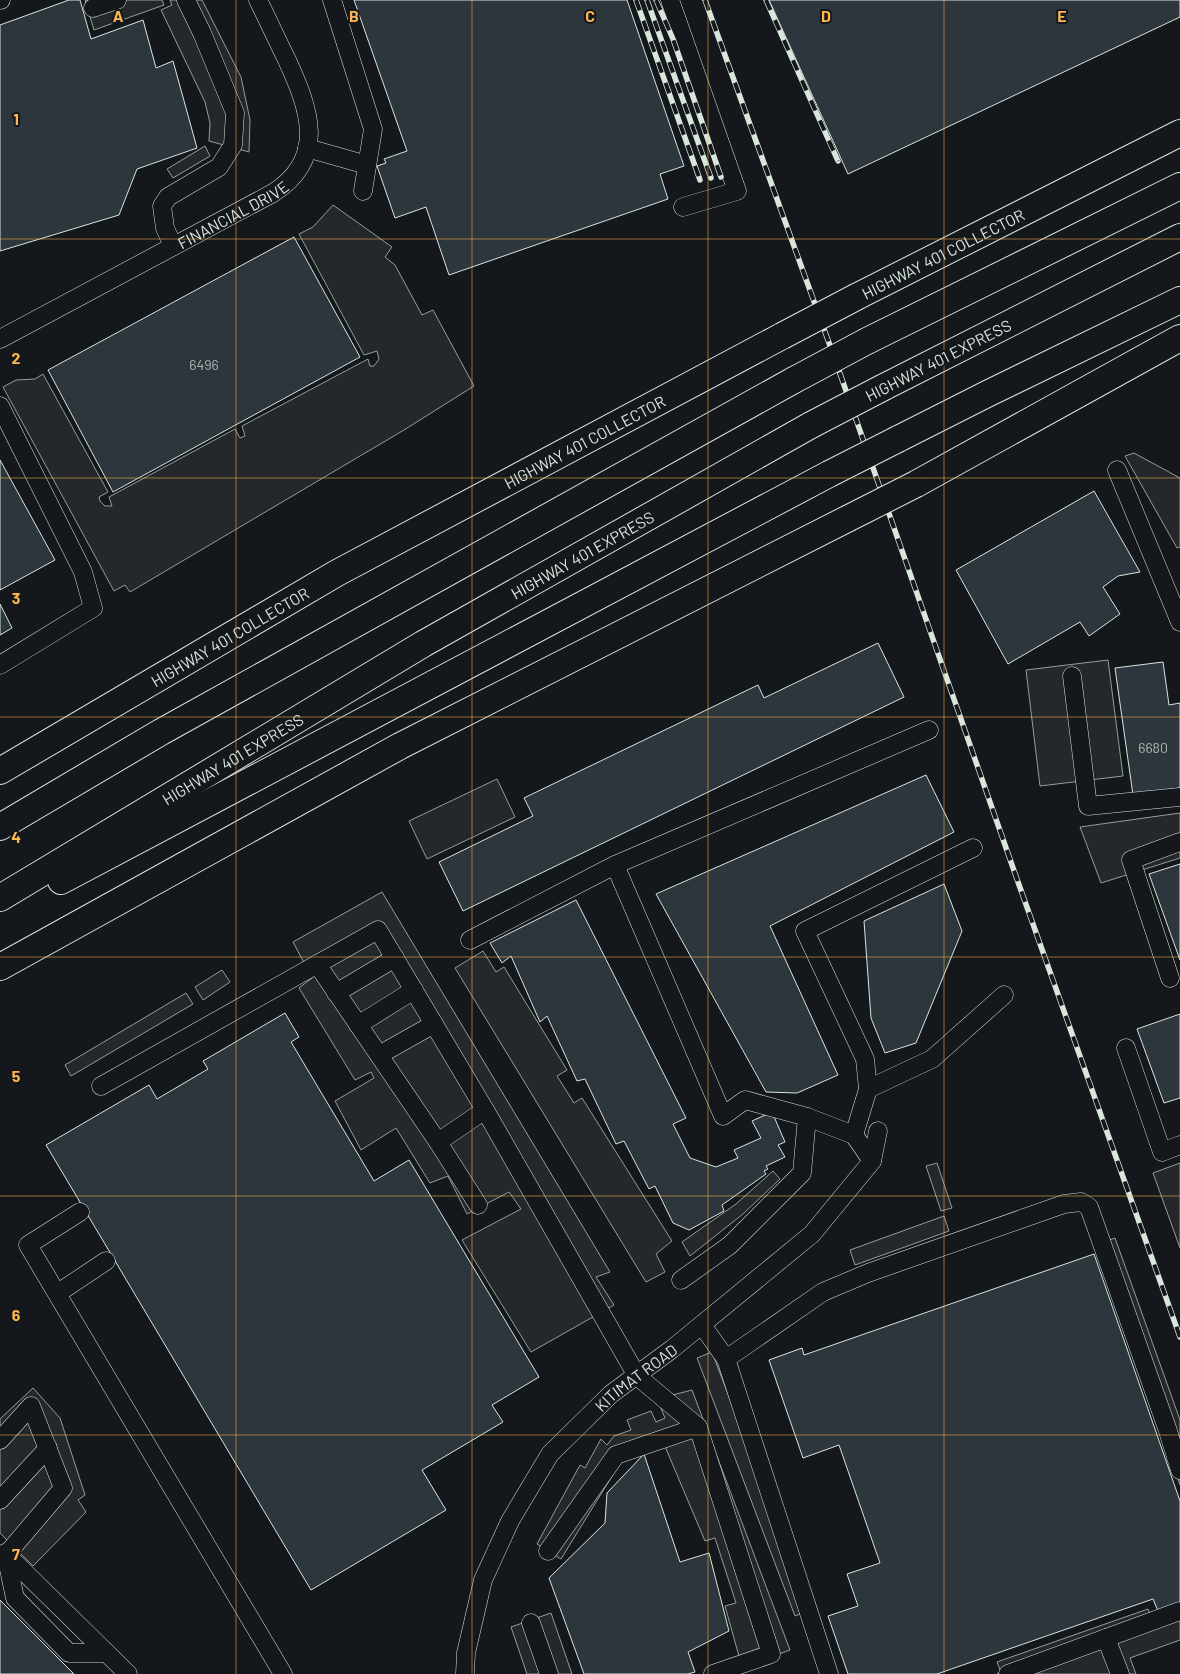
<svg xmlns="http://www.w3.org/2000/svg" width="1180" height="1674" font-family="Barlow,sans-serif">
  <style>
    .parking { fill: #24282b; stroke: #939e99 }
    .building { fill: #2c363c; stroke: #d8e6dc }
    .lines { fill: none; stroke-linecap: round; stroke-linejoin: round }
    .minor-casing { stroke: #d8e6dc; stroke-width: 19 }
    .highway-casing { stroke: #d8e6dc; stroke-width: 28 }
    .minor { stroke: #14181c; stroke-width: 18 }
    .highway { stroke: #14181c; stroke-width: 26 }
    .rail-casing { stroke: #d8e6dc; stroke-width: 5.5 }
    .rail { stroke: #14181c; stroke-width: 4; stroke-dasharray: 11; stroke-linecap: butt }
    .highway-bridge-casing { stroke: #d8e6dc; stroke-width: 28; stroke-linecap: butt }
    .highway-bridge { stroke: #14181c; stroke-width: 26 }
    .grid { fill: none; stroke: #ffb74d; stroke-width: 1; stroke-opacity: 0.55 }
    .labels { text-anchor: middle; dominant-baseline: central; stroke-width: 4; stroke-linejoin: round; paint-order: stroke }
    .number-label { font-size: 14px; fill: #adbab4 }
    .street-label { font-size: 16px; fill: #d8e6dc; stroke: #14181c }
    .grid-label { font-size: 16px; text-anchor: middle; font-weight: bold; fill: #ffb74d; stroke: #14181c; stroke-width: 4; stroke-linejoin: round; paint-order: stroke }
  </style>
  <rect width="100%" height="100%" fill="#14181c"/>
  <g class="parking">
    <path d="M85,0H162L164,5L94,30Z"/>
    <path d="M170,0H202L241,77L250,120L249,152L209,141L210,123L205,102L161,10L172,5Z"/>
    <path d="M205,146L210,156L173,178L167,169Z"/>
    <path d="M333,205L392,247L385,257L395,265L422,315L433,310L474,386L404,430L130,592L125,585L114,591L3,387L16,380L35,379L43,374L108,492L99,497L100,501L105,506H112L109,497L235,429L240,438L245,436L242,426L368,359L370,366H374L379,359L377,351L364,355L299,234L313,227Z"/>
    <path d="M1134,453L1180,478V547L1177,548L1125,456Z"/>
    <path d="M1108,660L1123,776L1040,786L1026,670Z"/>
    <path d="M497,779L515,817L427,859L409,821Z"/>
    <path d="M1180,813V858L1101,883L1080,827Z"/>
    <path d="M382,892L610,1272L596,1277L614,1305L531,1352L462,1240L521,1209L509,1192L467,1214L448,1176L430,1183L396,1128L361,1150L335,1101L374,1078L371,1072L355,1080L299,988L312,978L293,942Z"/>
    <path d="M483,951L496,972L504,967L567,1070L557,1076L574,1103L582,1098L672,1241L656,1254L665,1272L646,1282L455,968Z"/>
    <path d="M222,970L230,982L203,1000L195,987Z"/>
    <path d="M186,993L193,1004L71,1076L65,1065Z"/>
    <path d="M937,1163L952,1208L941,1211L926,1166Z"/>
    <path d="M1180,1163V1248L1153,1173Z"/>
    <path d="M773,1171L780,1179L743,1214L690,1256L682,1242L736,1204Z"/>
    <path d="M944,1216L949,1231L855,1265L850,1250Z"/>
    <path d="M1115,1238L1180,1420V1485L1094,1245Z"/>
    <path d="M712,1352L810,1610L795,1616L697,1358Z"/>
    <path d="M33,1388L60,1418L85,1495L78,1500L86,1512L33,1566L0,1533V1419Z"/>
    <path d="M692,1390L790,1650L742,1667L725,1606L736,1603L715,1538L705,1541L664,1444L622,1460L561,1559L537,1544L580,1465L585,1468L601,1439L607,1445L614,1436L631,1430L627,1420L651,1411L656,1422L665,1418L657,1399Z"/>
    <path d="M1148,1609L1153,1621L1180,1612V1640L1130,1658L1136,1674H997L1001,1672L997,1662Z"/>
    <path d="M551,1613L572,1674H527L511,1627Z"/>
  </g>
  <g class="building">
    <path d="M69,0H80L91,39L143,20L156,68L173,61L197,148L137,169L119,215L0,251V25Z"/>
    <path d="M354,0H627L684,166L660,174L668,199L449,275L426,207L395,218L377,166L386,163L384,159L407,151Z"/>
    <path d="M769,0H1180V17L848,174Z"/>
    <path d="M294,237L360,357L113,492L48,370Z"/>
    <path d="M0,460L55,560L0,590Z"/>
    <path d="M1094,491L1140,572L1118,576L1103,587L1120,614L1089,636L1080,622L1008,664L956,570Z"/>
    <path d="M0,604L12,628L0,635Z"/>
    <path d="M878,643L904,697L463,911L439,862L533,816L524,798L758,685L764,698Z"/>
    <path d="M1163,662L1169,705L1180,703V788L1133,795L1115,668Z"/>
    <path d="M926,775L954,832L770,926L838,1075L797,1093L766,1092L656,894Z"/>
    <path d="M1180,864V960L1149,874Z"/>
    <path d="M944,884L962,931L916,1043L885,1053L871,1018L864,921Z"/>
    <path d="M576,900L686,1118L673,1124L690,1158L716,1167L738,1158L734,1150L761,1138L752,1121L772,1112L785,1142L778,1145L785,1157L766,1166L768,1169L764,1171L766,1174L722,1205L724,1211L689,1230L673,1223L655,1186L649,1189L624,1141L616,1144L585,1079L577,1081L547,1016L540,1022L511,956L502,963L490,943Z"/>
    <path d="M285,1013L299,1037L291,1042L374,1181L409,1160L539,1377L492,1405L503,1422L422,1470L446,1510L311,1590L46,1145L149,1085L157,1099L208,1069L203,1061Z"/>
    <path d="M1180,1014V1098L1164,1103L1137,1029Z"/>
    <path d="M1094,1254L1180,1501V1603L1158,1611L1153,1599L937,1674H848L828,1616L858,1606L847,1574L880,1563L839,1445L803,1458L769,1360L802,1348L804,1355Z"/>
    <path d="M644,1454L680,1562L709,1553L729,1631L688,1652L695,1672L688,1674H584L549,1578L605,1523L607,1493Z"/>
    <path d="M0,1600L74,1674H0Z"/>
  </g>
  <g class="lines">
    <g class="minor-casing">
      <g id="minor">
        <path d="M0,0H1"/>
        <path d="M332,0L373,129L363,191"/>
        <path d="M670,0L737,191L683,207"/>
        <path d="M93,8L117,0"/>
        <path d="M307,148L367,165"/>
        <path d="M173,246L165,228L162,206L168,197L219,167L233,145L235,113L202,33L186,0"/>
        <path id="s1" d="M0,339L273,193C328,158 309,108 287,60C277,40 268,20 258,0"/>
        <path d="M0,406L83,572L93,608L0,665"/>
        <path d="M1117,470L1180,622"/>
        <path d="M1072,676L1088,806L1180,797"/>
        <path d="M615,865L723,1116L745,1100L807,1117L802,1173L730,1245L681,1280"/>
        <path d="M470,940L615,865L929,730"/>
        <path d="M317,964L438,1142"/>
        <path d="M1170,978L1131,860L1180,842"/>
        <path d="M336,993L395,958"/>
        <path d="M358,1025L414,990"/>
        <path d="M1126,1048L1162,1152L1180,1145"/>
        <path d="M379,1055L434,1024"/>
        <path d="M101,1086L378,930L485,1110L438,1142L478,1205"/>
        <path d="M868,1089L932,1059L1004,995"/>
        <path d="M485,1110L637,1376L698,1427L771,1654L713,1674"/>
        <path d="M807,1117L854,1135L872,1161"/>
        <path d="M854,1135L868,1089L865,1059L805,931L973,848"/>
        <path d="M80,1212L28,1245L283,1674"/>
        <path d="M58,1293L106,1261"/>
        <path d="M702,1325L726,1359"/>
        <path d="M0,1440L31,1406L63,1488L6,1555L15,1598L69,1653H106"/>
        <path d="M0,1500L48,1448"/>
        <path d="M548,1551L616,1455L698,1427"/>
        <path d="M5,1553L128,1674"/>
        <path d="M531,1623L549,1674"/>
        <path d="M1106,1638L1120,1674"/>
        <path id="s2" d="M465,1674L466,1653L483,1580L510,1521L550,1454L611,1394L672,1349L812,1234L872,1161L878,1131"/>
        <path d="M829,1674L726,1359L823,1292L868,1273L1064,1204L1081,1202L1089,1207L1167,1428L1180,1470"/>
        <path d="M1008,1674L1180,1611"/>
      </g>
    </g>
    <g class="highway-casing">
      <g id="highway">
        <path id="s3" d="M858,296L1180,133"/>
        <path d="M867,341L1180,186"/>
        <path d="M884,387L1180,237"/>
        <path d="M898,439L989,393L1180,300"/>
        <path d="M916,484L1180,338"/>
        <path id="s4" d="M0,771L337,573L782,336"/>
        <path d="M0,827L161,732L794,380"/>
        <path d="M61,881L829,474"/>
        <path id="s5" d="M0,898L423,644L811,425"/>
        <path d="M0,967L400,746L847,519"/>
      </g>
    </g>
    <use href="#minor" class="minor"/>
    <use href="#highway" class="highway"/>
    <g class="rail-casing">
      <g id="rail">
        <path d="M636,0L700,180"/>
        <path d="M647,0L711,178"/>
        <path d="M656,0L673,39L721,177"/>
        <path d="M705,0L837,365L1018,882L1180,1337"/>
        <path d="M766,0L838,161"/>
      </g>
    </g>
    <use href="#rail" class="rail"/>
    <g class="highway-bridge-casing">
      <g id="highway-bridge">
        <path d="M782,336L858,296"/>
        <path d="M794,380L867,341"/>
        <path d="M811,425L884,387"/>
        <path d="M829,474L898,439"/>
        <path d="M847,519L916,484"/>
      </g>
    </g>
    <use href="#highway-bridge" class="highway-bridge"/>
  </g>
  <path class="grid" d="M236,0V1674M472,0V1674M708,0V1674M944,0V1674M0,239H1180M0,478H1180M0,717H1180M0,957H1180M0,1196H1180M0,1435H1180"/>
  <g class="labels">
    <g class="number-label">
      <text x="204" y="364">6496</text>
      <text x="1153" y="747">6680</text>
    </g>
    <g class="street-label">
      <text stroke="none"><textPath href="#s1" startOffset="264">FINANCIAL DRIVE</textPath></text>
      <text stroke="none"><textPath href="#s3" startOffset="95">HIGHWAY 401 COLLECTOR</textPath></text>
      <text transform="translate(938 360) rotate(-27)">HIGHWAY 401 EXPRESS</text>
      <text stroke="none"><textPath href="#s4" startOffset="671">HIGHWAY 401 COLLECTOR</textPath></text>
      <text stroke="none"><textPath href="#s5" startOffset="676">HIGHWAY 401 EXPRESS</textPath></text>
      <text stroke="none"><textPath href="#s4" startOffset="266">HIGHWAY 401 COLLECTOR</textPath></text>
      <text stroke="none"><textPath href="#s5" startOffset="271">HIGHWAY 401 EXPRESS</textPath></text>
      <text stroke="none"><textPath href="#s2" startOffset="354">KITIMAT ROAD</textPath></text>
    </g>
  </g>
  <g class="grid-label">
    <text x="118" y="22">A</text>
    <text x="354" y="22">B</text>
    <text x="590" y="22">C</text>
    <text x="826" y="22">D</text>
    <text x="1062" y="22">E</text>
    <text x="16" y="125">1</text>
    <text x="16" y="364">2</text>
    <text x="16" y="604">3</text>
    <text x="16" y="843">4</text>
    <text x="16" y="1082">5</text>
    <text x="16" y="1321">6</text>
    <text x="16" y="1560">7</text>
  </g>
</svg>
